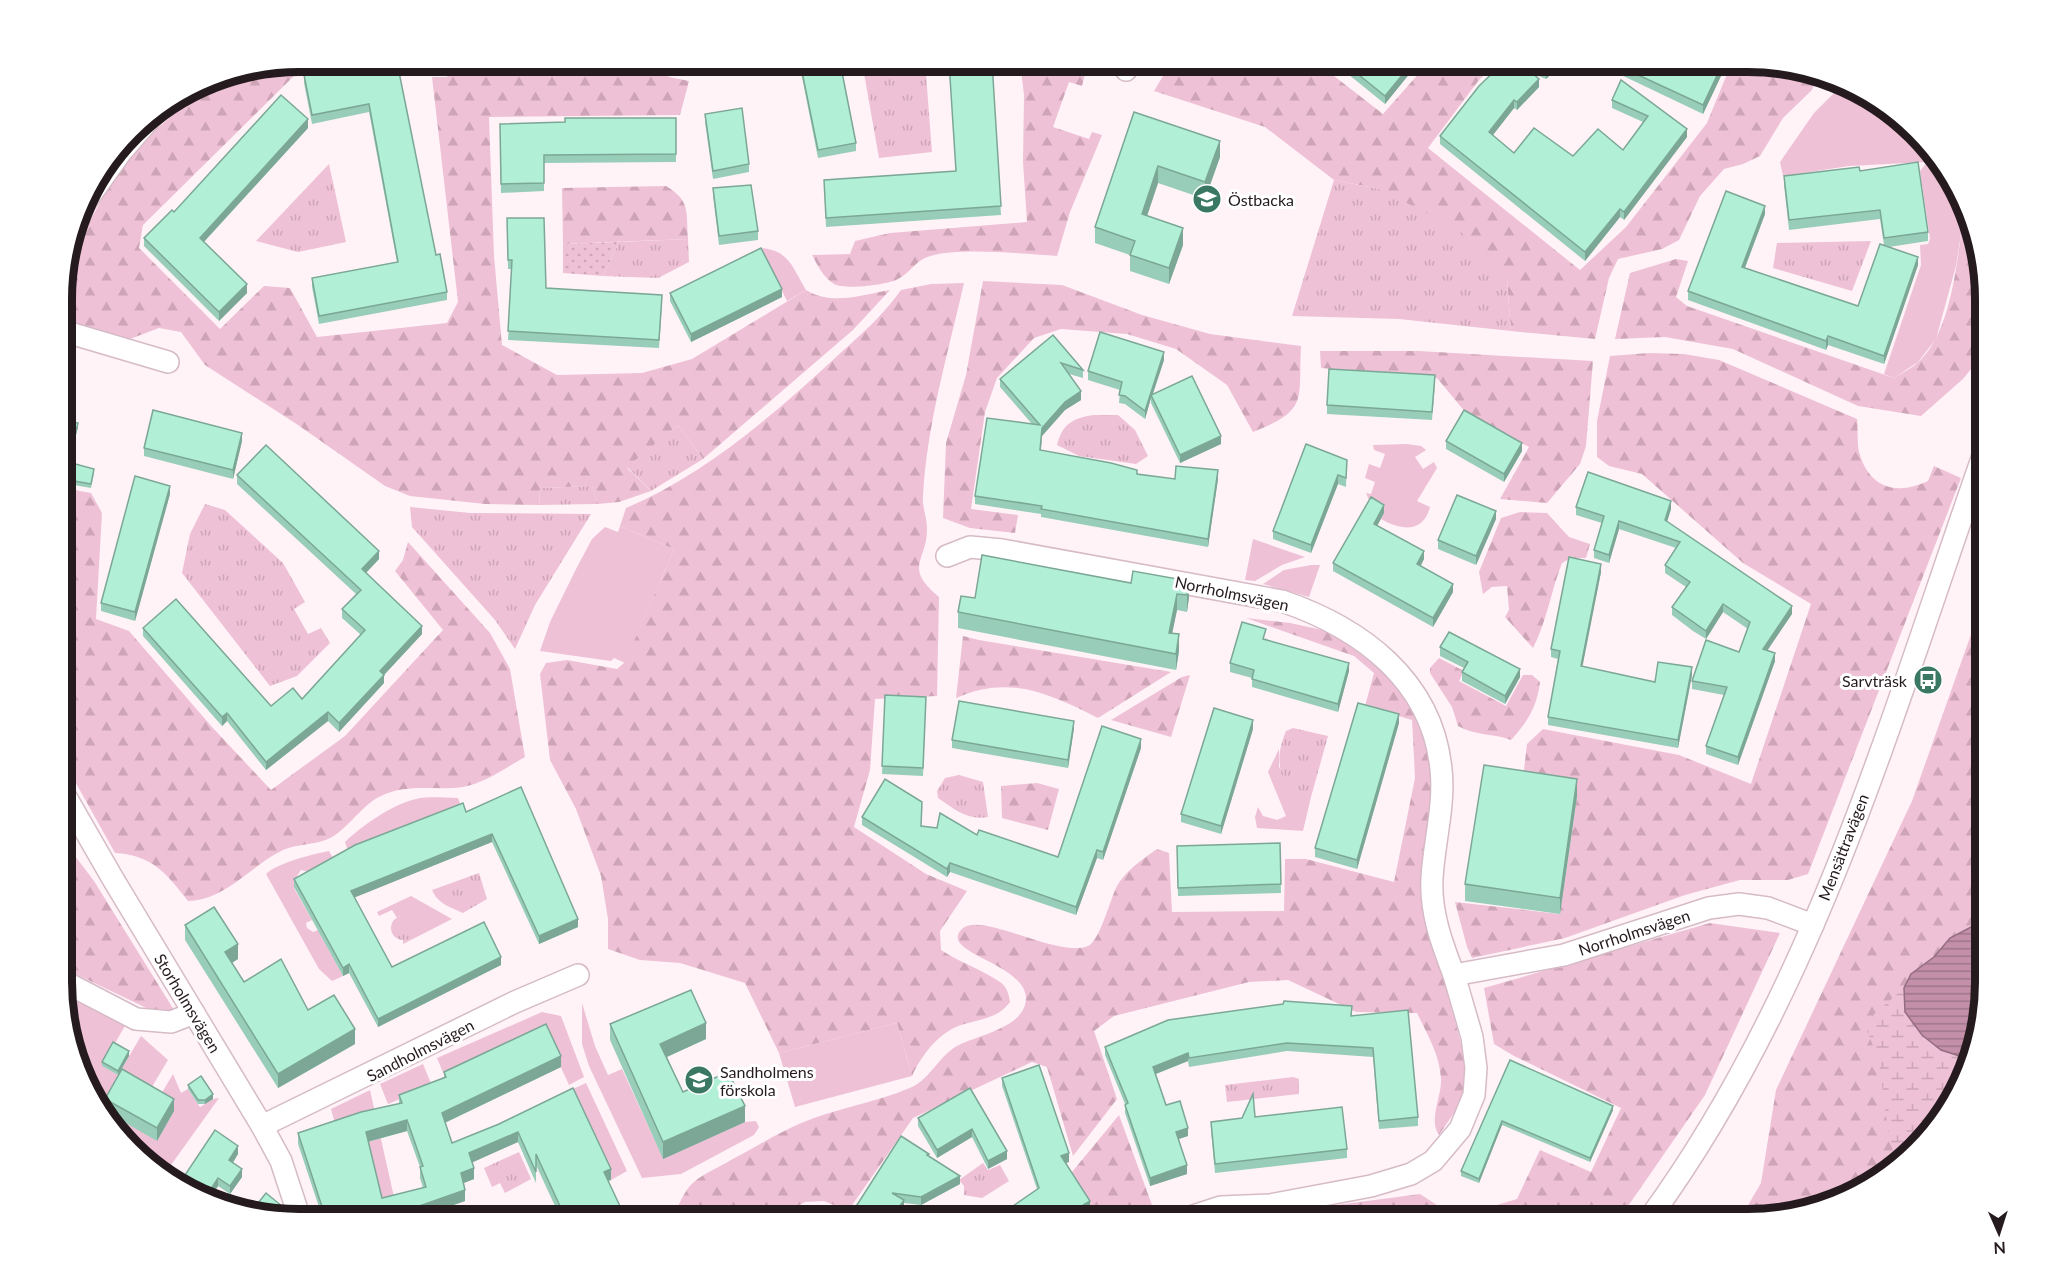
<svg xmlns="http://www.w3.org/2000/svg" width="2047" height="1281" font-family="Lato,sans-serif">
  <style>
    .grass { fill: #efc1d6 }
    .forest { fill: url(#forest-firs) }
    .wetland { fill: url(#wetland-marsh) }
    .park { fill: url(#park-tufts) }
    .garden { fill: url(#garden-dots) }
    .water { fill: url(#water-rules); stroke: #946d80; stroke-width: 1.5 }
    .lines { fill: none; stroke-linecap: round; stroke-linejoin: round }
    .minor-casing { stroke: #d6bbc7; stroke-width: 24 }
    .minor { stroke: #fff; stroke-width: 21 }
    .wall { fill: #98ceb9; fill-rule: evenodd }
    .shaded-wall { fill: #7ca796 }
    .building { fill: #b1efd7; stroke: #7ca796; stroke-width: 1.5; fill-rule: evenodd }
    .labels { text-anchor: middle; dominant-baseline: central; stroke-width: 6; stroke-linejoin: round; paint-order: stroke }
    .poi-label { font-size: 16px; fill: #251b1f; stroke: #fff; text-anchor: start }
    .street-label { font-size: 16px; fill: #251b1f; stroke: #fff }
    .rim { fill: none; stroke: #251b1f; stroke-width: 8 }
  </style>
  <defs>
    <pattern id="forest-firs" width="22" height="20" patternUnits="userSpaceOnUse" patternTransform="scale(1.5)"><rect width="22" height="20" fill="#efc1d6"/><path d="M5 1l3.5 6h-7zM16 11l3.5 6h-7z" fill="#cda5b7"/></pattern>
    <pattern id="wetland-marsh" width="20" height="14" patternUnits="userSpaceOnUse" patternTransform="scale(1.5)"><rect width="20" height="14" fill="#efc1d6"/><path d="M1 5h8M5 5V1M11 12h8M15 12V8" fill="none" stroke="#cda5b7"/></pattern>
    <pattern id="park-tufts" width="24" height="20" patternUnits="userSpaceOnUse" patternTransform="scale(1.5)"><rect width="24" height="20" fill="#efc1d6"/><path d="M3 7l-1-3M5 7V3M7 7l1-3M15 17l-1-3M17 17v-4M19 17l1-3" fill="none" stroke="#cda5b7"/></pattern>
    <pattern id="garden-dots" width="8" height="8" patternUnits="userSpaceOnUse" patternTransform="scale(1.5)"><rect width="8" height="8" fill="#efc1d6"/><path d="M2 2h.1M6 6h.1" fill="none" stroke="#cda5b7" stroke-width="1.8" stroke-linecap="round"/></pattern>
    <pattern id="water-rules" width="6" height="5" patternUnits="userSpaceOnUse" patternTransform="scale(1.5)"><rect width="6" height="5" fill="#c490a9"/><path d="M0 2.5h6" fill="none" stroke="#9f7589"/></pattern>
  </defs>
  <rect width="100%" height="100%" fill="#fff3f8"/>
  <g class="grass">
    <path d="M1836,91L1890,113L1954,181L1964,215L1956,266L1936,339L1918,362L1894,378L1884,374L1921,265L1920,245L1928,244L1930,239L1920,171L1927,162L1849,166L1783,176L1780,162L1814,113Z"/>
    <path d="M761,248C790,251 792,267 806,290L787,301Z"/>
    <path d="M1407,444L1421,446L1426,450L1415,457L1423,469L1434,462L1437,468L1417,501L1430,507C1423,534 1400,530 1381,519L1384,513L1371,505L1366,493L1371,494L1375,482L1365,478L1369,464L1380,468L1385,454L1374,450L1373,445Z"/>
    <path d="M620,526L674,549L625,663L614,658L611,661L540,651L550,622L575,571L592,539L605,527L618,532Z"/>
    <path d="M1253,539L1305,557L1282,565L1255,581L1245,580Z"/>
    <path d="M1311,565H1320L1309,597L1263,584L1284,570Z"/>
    <path d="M1279,749V767L1303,797H1311L1303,831L1257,828L1255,817L1258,807L1263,816L1277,820L1286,816L1268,772Z"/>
    <path d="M458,798L463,811L349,854L345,842C363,825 391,805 416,799C429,796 445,798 458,798Z"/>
    <path d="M329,851L334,860L309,872L301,870L297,876L300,884L294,888L312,920L306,923L307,928L313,932L318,930L343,976L332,981L319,969L266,874C277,863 313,854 329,851Z"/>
    <path d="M411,896L452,919L403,944V940L407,939L400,916L397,918L392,910L379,916L377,912Z"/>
    <path d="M69,993L126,1024L102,1066L118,1075L141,1036L168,1060L147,1095L157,1141L174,1111L157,1101L173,1074L181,1093L188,1089L200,1107L213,1099L219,1098L171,1165L125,1137L101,1113L63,1012V1001Z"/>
    <path d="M582,1003L595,1046L608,1075L622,1069L663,1158L745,1122L756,1121L759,1127L754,1135L681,1174L642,1178L589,1066L582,1044Z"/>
    <path d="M542,1012L561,1016L584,1077L569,1085L546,1035L447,1082L437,1058Z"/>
    <path d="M897,1023L912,1076L795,1107L779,1053Z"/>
    <path d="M423,1064L432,1086L388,1104L380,1084Z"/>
    <path d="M586,1083L627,1171L611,1180L540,1114L536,1106Z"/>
    <path d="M370,1090L396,1206L382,1209L337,1131L331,1109Z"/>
  </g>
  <g class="forest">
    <path d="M299,62H324L303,67L143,225L139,248L220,329L264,286L290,288L317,337L447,323L458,302L432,77H446L476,62H642L653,64L669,77L689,81L680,115L489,117L494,256L502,345L557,375L642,373L692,359L806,290C832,306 861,295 890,290L853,330L703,459L678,425L627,468L651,491L619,502L598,504L592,486L540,488L539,505L485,504L410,496L385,486L298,425L205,365L181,332L159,328L130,339L63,322L64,267L112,181L142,141L217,78Z"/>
    <path d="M1020,62H1088L1082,86L1069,82L1053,127L1089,139L1092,132L1102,135L1070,212L1057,256C1026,254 952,246 925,258C915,262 908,275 896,280C885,285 844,290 834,284C823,277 818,266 812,255L850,254L855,241L890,233L1027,222L1023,162L1024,95Z"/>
    <path d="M1164,62H1316L1383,114L1429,62H1497L1479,80L1428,148L1580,270L1626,227L1707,123L1727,74L1701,62H1748L1819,73L1812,90L1783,118L1760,156L1743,164L1724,169L1700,196L1679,240L1662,249L1618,259L1609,278L1595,339L1511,331L1507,280L1379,189L1334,180L1265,127L1154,91L1166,71Z"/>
    <path d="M666,186C691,201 686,212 688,239L563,244L562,188Z"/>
    <path d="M1964,215L1985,284V352L1963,379L1921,416L1858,406L1733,349L1665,337L1615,339L1630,273L1676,259L1688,261L1676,297L1687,306L1894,378C1901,373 1911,369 1917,363C1952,334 1957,258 1964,215Z"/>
    <path d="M983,281L1062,285L1142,315L1210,334L1301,346C1298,399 1310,410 1253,432L1227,385L1176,349L1127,334L1061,329L1034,338L997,378L985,412L971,509L1018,515L1015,533L970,528L943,518L946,443L966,375Z"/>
    <path d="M964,283C948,353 927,424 923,496C922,507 927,517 927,528C928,561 902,566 939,597L937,696L875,699L870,770L854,827L926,874L967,891L940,931L941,950C959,962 983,970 1000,982C1007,987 1009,994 1010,1002C994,1024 967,1018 947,1032C932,1042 919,1060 912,1076L897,1023L779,1053L745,983L680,963L640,960L608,949V919L601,876L576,809L550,760L540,674L546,663L567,660L617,669L625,662L674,549L620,526L626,508C704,475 772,416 834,359C858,337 882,317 901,290L931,284Z"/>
    <path d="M1320,351H1419L1593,361L1586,446L1580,464L1547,503L1500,499L1529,447L1466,413L1437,378L1321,368Z"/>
    <path d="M1649,353L1684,354L1719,360L1857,419C1858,429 1857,442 1859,452C1869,488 1896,496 1928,481L1934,466L1961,478L1808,874L1788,880H1740L1685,895L1565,938L1472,958L1467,947L1455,902L1560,914L1577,796L1522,787L1527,744L1543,729L1679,755L1751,784L1811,604L1743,563L1642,474L1609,466L1597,457V421L1610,356Z"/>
    <path d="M63,488L91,493L102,513L96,619L129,631L212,727L271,790L345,736L443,630L395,571L403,560L408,542L490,633L510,669L525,757C505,768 485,783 463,787C434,791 409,783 381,796C361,805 348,830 328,839C314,845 297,844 283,850C250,866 226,900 188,901C166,873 152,855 115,853L63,760Z"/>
    <path d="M1520,512L1547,513L1569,537L1590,544L1586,558H1571L1562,563C1551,591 1547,621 1533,648L1505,617L1509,610L1507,586L1492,587L1483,594L1479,572L1501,518Z"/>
    <path d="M1985,595V784C1976,796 1976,803 1985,816V897L1977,924L1950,938L1934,957L1911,974L1941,1050L1972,1060L1946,1113L1866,1188L1763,1219H1740L1761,1183L1776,1090L1912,801Z"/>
    <path d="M1246,618L1290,623L1327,631L1360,650L1386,672L1397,688L1412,712L1426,743L1432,771L1426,914L1468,1069L1462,1101L1439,1135C1428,1120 1442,1096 1441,1079C1440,1055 1427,1034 1417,1013L1356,1012L1288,980L1249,982L1114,1016L1094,1031L1117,1099L1073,1156L1047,1067L1032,1062L913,1118L848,1211L824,1201L805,1202L774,1219H672C677,1209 682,1196 689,1187C699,1175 718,1168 731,1160C754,1148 776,1134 799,1124C835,1108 876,1103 912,1087C930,1079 940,1054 959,1045C979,1035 1026,1027 1026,998C1025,963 940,953 961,930C979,909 1057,959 1088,946C1100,941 1110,899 1117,886C1126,870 1143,859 1157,849L1169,853L1172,912L1284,911L1285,859H1306L1394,882L1415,778L1412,720L1365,706L1374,673L1354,656Z"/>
    <path d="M963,636L979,640L1171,672L1098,718C1050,694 1009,674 956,698Z"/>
    <path d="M1439,658L1464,671L1459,681L1506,706L1523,675H1532L1540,682C1537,707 1528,721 1511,740C1493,733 1476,736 1458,726L1452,707L1430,673V668Z"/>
    <path d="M1190,675L1171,737L1111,720L1182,677Z"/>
    <path d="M1037,783L1059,789L1048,830L1002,818L1001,786Z"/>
    <path d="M63,840L94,881L174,1010L163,1016L63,968Z"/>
    <path d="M1710,923L1780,933L1705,1095L1619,1219H1231L1420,1194L1449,1213L1480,1210L1517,1199L1540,1150L1591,1172L1621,1108L1514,1056L1494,1044L1484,988Z"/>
    <path d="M1119,1115L1156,1216L1147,1219H1098L1072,1172Z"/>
  </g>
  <path class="wetland" d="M1904,988L1905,1012L1941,1050L1972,1060L1946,1113L1896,1160L1889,1139L1879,1061L1864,1023Z"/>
  <g class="park">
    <path d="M862,62H925L932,152L879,158Z"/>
    <path d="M329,164L346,242L298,252L256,241Z"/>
    <path d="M1334,180L1379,189L1458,229L1507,280L1511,331L1399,319L1292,316Z"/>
    <path d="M688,239L689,262L658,278L603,276L619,242Z"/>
    <path d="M1871,241L1852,291L1773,268L1777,243Z"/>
    <path d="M1094,415H1118L1135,430L1148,456L1136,464L1079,456L1057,445C1062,424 1073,418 1094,415Z"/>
    <path d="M678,425L703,459L651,491L627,467Z"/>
    <path d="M592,486L598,504L539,505L540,488Z"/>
    <path d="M205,504L225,510L283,563L305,602L294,609L308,634L321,628L330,643L297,676L270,686L182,573L190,534Z"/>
    <path d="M410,507L470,513L591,514L535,605L515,649L495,620L412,527Z"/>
    <path d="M1293,728L1328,736L1311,797H1303L1288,792C1278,767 1276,756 1286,731Z"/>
    <path d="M959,775L983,782L988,817C968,821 954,809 938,798L937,791L945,778Z"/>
    <path d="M479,873L487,899L463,913C450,907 438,904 432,890Z"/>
    <circle cx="403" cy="928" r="12"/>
    <path d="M1293,1077L1299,1079V1094L1227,1102L1225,1085Z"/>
    <path d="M519,1152L531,1179L505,1193L500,1183L492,1187L484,1168Z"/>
    <path d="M983,1163L988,1170L1000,1165L1009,1181L982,1198L964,1195V1186L959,1180Z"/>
  </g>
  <path class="garden" d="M619,242L603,276L563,273V244Z"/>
  <g class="water">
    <path d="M1985,784V816C1976,803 1976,796 1985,784Z"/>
    <path d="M1985,897V997L1972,1060L1941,1050L1922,1035L1905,1012L1904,988L1911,974L1934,957L1950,938L1977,924Z"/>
  </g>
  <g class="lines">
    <g class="minor-casing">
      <g id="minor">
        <path d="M1121,62L1126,70"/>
        <path d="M82,207L121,152L156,112"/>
        <path d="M63,331L168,362"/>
        <path d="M947,556L970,547L1002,550L1282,601C1361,628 1432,680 1441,769C1445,805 1434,842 1432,878C1430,912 1442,944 1454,975"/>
        <path d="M63,792L113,879L262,1126L281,1161L300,1219"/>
        <path d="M63,981L136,1019L171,1022L194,1013"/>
        <path d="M262,1126L515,1002L578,975"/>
        <path d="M1184,1219L1221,1207L1270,1205L1371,1186L1411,1174L1433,1161L1460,1129L1474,1095L1476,1068L1472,1037L1454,975L1564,955L1709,908L1739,904L1768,908L1813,925"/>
        <path d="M1649,1219C1816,991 1892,713 1985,450"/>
      </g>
    </g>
    <use href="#minor" class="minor"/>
  </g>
  <g class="wall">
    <path d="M373,62L436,255L447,292V300L319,324L312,287V278L397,262L369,112L312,124L304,83V75Z"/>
    <path d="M799,62H840L856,143V151L818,158Z"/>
    <path d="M949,62H992L1001,215L826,227L824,180L956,171Z"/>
    <path d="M1324,62H1419L1385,104L1338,66L1335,70Z"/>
    <path d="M1504,62H1562V63L1546,79L1534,74L1539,87L1517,110L1514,108L1493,135L1514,153L1573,156L1623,150L1643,122L1612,108V100L1621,80L1687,137L1624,220L1620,217L1585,261L1440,144V136Z"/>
    <path d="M1594,62H1709L1721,76L1703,114Z"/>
    <path d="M1858,91L1879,101L1884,107L1858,97Z"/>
    <path d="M1134,112L1220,157L1205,199L1158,183L1147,216L1183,245L1169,284L1130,271V255L1095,243V227Z"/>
    <path d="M705,114L749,164V172L713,179L705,122Z"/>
    <path d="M676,118V162L544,163V191L501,193L500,124L565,122Z"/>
    <path d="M308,128L204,242L247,293L219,321L144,246V238L174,212Z"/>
    <path d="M1860,171L1928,232V241L1889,247L1918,265L1884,364L1828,345L1826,350L1688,300V291L1765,214L1745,268L1858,306L1884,245L1880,219L1789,230L1784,185V176Z"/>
    <path d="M713,188L758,231V240L719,245L713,196Z"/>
    <path d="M507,218L546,288L662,304L659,348L508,340L512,269H508Z"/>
    <path d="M670,293L782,297L691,342L670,301Z"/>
    <path d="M1053,335L1083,370V378L1069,374L1081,400L1065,410L1042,436L1041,450L1137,474L1175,479H1218L1208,547L1041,517V514L975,504V496L1032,424L1000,387V379Z"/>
    <path d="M1164,360L1153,394L1221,444L1180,463L1151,403V398L1145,419L1125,404L1119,403L1120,390L1088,380V371Z"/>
    <path d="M1435,384L1432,420L1327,414V405Z"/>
    <path d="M63,420L78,427L69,462L94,473L91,488L63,483Z"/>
    <path d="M242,441L233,479L144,456V448Z"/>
    <path d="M1446,441L1522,451L1504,482L1446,449Z"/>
    <path d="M1347,460L1346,487L1338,484L1311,553L1273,539V531Z"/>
    <path d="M237,475L379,559L366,573L422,634L384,675V683L339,732L328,721L266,770L227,721L222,726L143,636V628L271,706L302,699L361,635L342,618V609L356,594L237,484Z"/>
    <path d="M170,494L135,621L101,611V603Z"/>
    <path d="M1576,507L1671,509L1667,522L1792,614L1767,650L1775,661L1738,765L1706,754V746L1724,695L1692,689V681L1739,652L1748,629L1723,612L1706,639L1693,631L1672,615V607L1686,587L1665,573V565L1676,548L1619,529L1609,563L1594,558V550L1602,523L1576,515Z"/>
    <path d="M1384,513L1377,525L1424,559L1421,566L1453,592L1433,627L1333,571V563Z"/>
    <path d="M1496,519L1476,565L1438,549V540Z"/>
    <path d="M1133,571L1189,597L1187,612L1177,610L1172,633L1179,651L1176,670L958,628V612L975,598L1131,583Z"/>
    <path d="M1601,572L1582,667L1655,682L1692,675L1678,748L1548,725V717L1558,659L1551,657V649Z"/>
    <path d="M1266,638V639L1349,671L1338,712L1252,687V678L1230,672V663Z"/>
    <path d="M1440,647L1520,677L1505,704L1462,681V672L1464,668L1440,656Z"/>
    <path d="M885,695L926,697L923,776L882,774Z"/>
    <path d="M1399,723L1357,869L1315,857V848Z"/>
    <path d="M1074,728L1068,768L952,748V740Z"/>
    <path d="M1253,729L1221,834L1181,822V814Z"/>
    <path d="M1141,748L1103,860L1097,858L1076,915L950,872L947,877L862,825V817L937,828L977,835L1058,857Z"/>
    <path d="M521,787L578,927L539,944L492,842L354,897L392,967L501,965L378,1027L349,973L343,976L294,887V879L466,812Z"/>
    <path d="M1577,796L1560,914L1465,901V884Z"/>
    <path d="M1280,843L1281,893L1178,896L1177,846Z"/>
    <path d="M185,925L238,959L232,963L244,982L308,1010L355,1044L278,1088L185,940Z"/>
    <path d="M1351,1016L1418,1117V1126L1379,1129L1373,1057L1287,1051L1189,1067L1188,1061L1156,1074L1166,1105L1188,1136L1178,1139L1187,1174L1150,1186L1125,1113V1104L1105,1055V1047Z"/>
    <path d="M610,1024L706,1039L667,1057L683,1092L745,1122L663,1159L610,1040Z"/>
    <path d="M129,1056L118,1075L102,1066V1062Z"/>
    <path d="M1510,1060L1613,1110L1590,1162L1502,1125L1479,1183L1461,1176V1171Z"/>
    <path d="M561,1067L445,1123L452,1143L499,1124L573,1088L611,1180L608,1181L626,1219H561L536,1165V1183L518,1142L472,1162L474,1179L464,1183L465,1201L413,1219H323L298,1144V1133L399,1104V1095L444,1078V1072ZM407,1131L420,1167V1178L423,1188L382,1198L368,1142Z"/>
    <path d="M1002,1078L1069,1162L1066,1163L1090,1209L1073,1219H994V1218L1013,1210V1206L1037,1189L1002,1086Z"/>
    <path d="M188,1085L213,1099L205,1104H198L188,1089Z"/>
    <path d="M970,1088L1007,1159L988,1169L972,1137L937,1158L918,1126V1118Z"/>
    <path d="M105,1099L174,1111L157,1141L105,1111Z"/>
    <path d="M1255,1117L1347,1149V1158L1215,1173L1211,1130V1122Z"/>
    <path d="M238,1154L233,1163L242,1177L230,1194L218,1186L209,1200L185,1184V1175Z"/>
    <path d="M929,1156L960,1184L921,1205L904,1203V1208L896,1219H860L855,1216V1208Z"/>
  </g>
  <g class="shaded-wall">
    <path d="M1335,62H1338V66L1335,70Z"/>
    <path d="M1413,62H1419L1385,104V96Z"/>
    <path d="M1556,62H1562V63L1546,79V71Z"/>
    <path d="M1721,67V76L1703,114V105Z"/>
    <path d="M1539,79V87L1517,110V102Z"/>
    <path d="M1514,100V108L1489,140V132Z"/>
    <path d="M308,119V128L200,246V238Z"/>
    <path d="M1687,129V137L1624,220V212Z"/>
    <path d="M1220,141V157L1205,199V182Z"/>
    <path d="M1158,166V183L1142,231V214Z"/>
    <path d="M1765,206V214L1742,275V267Z"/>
    <path d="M1620,209V217L1585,261V252Z"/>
    <path d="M1183,228V245L1169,284V268Z"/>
    <path d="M1918,257V265L1884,364V356Z"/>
    <path d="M247,284V293L219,321V312Z"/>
    <path d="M782,289V297L691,342V334Z"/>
    <path d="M1828,336V345L1826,350V341Z"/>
    <path d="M1164,352V360L1152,396L1151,395V398L1145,419V411Z"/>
    <path d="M1081,391V400L1065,410L1042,436L1040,458L1042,428L1065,402Z"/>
    <path d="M78,423V427L68,466V462Z"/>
    <path d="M242,433V441L233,479V470Z"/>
    <path d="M1221,436V444L1180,463V455Z"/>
    <path d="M1522,443V451L1504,482V474Z"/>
    <path d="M1218,470V479L1208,547V539Z"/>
    <path d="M1338,475V484L1311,553V545Z"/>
    <path d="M170,486V494L135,621V612Z"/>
    <path d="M1671,501V509L1665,528V520Z"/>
    <path d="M1384,505V513L1374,532V524Z"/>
    <path d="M1496,511V519L1476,565V556Z"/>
    <path d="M1619,521V529L1609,563V555Z"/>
    <path d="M379,551V559L362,577V569Z"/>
    <path d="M1424,551V559L1417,572V564Z"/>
    <path d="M1601,564V572L1581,674V666Z"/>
    <path d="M1189,581V597L1187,612V595Z"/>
    <path d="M1453,584V592L1433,627V618Z"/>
    <path d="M1177,594V610L1169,649V633Z"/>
    <path d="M1723,604V612L1706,639V631Z"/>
    <path d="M1792,606V614L1763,657V649Z"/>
    <path d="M422,626V634L384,675V683L339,732V723L380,671Z"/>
    <path d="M1179,634V651L1176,670V654Z"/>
    <path d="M1775,653V661L1738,765V757Z"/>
    <path d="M1349,663V671L1338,712V704Z"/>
    <path d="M1692,667V675L1678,748V740Z"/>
    <path d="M1520,669V677L1505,704V696Z"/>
    <path d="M328,712V721L266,770V762Z"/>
    <path d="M227,713V721L222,726V717Z"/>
    <path d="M1399,714V723L1357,869V860Z"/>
    <path d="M1253,720V729L1221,834V826Z"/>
    <path d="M1074,721V728L1068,768V760Z"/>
    <path d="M1141,739V748L1103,860V852Z"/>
    <path d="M1577,779V796L1560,914V898Z"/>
    <path d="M492,834V842L351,899V891Z"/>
    <path d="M1097,850V858L1076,915V907Z"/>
    <path d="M950,863V872L947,877V869Z"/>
    <path d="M578,919V927L539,944V936Z"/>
    <path d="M238,944V959L225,967V952Z"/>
    <path d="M501,957V965L378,1027V1019Z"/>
    <path d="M349,964V973L343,976V968Z"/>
    <path d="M706,1023V1039L660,1060V1044Z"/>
    <path d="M355,1029V1044L278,1088V1074Z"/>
    <path d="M129,1051V1056L118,1075V1071Z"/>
    <path d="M1188,1053V1061L1153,1075V1067Z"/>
    <path d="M561,1056V1067L442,1124V1113Z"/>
    <path d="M213,1094V1099L205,1104V1100Z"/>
    <path d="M174,1099V1111L157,1141V1128Z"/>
    <path d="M745,1106V1122L663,1159V1142Z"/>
    <path d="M1613,1106V1110L1590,1162V1158Z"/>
    <path d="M407,1120V1131L366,1142V1132Z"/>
    <path d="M1502,1121V1125L1479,1183V1179Z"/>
    <path d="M1188,1128V1136L1176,1140V1132Z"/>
    <path d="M972,1129V1137L937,1158V1150Z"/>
    <path d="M518,1132V1142L469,1164V1153Z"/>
    <path d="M238,1146V1154L229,1168V1160Z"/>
    <path d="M1007,1151V1159L988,1169V1161Z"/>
    <path d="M1069,1153V1162L1061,1164V1156Z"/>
    <path d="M1187,1165V1174L1150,1186V1178Z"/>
    <path d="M474,1168V1179L461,1184V1173Z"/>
    <path d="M242,1169V1177L230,1194V1186Z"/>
    <path d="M611,1169V1180L604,1182V1172Z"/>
    <path d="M960,1176V1184L921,1205V1197Z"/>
    <path d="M218,1178V1186L209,1200V1192Z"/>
    <path d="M465,1190V1201L413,1219H408V1210Z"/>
    <path d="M904,1200V1208L896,1219H891Z"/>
    <path d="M1090,1201V1209L1073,1219H1060Z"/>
    <path d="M283,1207V1212L279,1216H276Z"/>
  </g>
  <g class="building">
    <path d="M373,62H397L436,255L440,254L447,292L319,316L312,278L398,262L369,104L312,115L304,75Z"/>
    <path d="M800,62H840L856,143L818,150Z"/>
    <path d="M949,62H992L1001,206L826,218L824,180L956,171Z"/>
    <path d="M1343,62H1413L1385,96Z"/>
    <path d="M1504,62H1520L1539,79L1517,102L1514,100L1489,132L1514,153L1534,128L1573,156L1598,129L1623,150L1648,116L1612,100L1621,80L1687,129L1624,212L1620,209L1585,252L1440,136L1479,86Z"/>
    <path d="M1525,62H1556L1546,71Z"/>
    <path d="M1610,62H1709L1721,67L1703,105Z"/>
    <path d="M281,95L308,119L200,238L247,284L219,312L144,238L172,210L174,212Z"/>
    <path d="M742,108L749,164L713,171L705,114Z"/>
    <path d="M1134,112L1220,141L1205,182L1158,166L1142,214L1183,228L1169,268L1130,255L1135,241L1095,227Z"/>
    <path d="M565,118H676V154L544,155V183L501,184L500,124L565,122Z"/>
    <path d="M1918,162L1928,232L1884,238L1880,210L1789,220L1784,176L1859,167L1860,171Z"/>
    <path d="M751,185L758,231L719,236L713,188Z"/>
    <path d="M1726,191L1765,206L1742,267L1858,306L1880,244L1918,257L1884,356L1828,336L1826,341L1688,291Z"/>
    <path d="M507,218H544L546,288L662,295L659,340L508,331L512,260H508Z"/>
    <path d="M761,248L782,289L691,334L670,293Z"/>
    <path d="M1100,332L1164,352L1145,411L1125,396L1119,395L1122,382L1088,371Z"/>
    <path d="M1053,335L1083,370L1061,363L1081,391L1065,402L1042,428L1040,450L1111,463L1137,470V474L1175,479L1176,466L1218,470L1208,539L1041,509L1042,506L975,496L987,418L1040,425L1000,379Z"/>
    <path d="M1329,369L1435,375L1432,412L1327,405Z"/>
    <path d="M1192,376L1221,436L1180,455L1151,395Z"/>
    <path d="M153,410L242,433L233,470L144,448Z"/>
    <path d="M1464,410L1522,443L1504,474L1446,441Z"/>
    <path d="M63,420L78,423L68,462L94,469L91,484L63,479Z"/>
    <path d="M1306,444L1347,460L1346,478L1338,475L1311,545L1273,531Z"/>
    <path d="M266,445L379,551L362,569L422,626L380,671L384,675L339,723L328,712L266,762L227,713L222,717L143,628L176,599L271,706L293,688L302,699L365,630L342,609L361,590L237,475Z"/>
    <path d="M1588,472L1671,501L1665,520L1792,606L1763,649L1775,653L1738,757L1706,746L1727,687L1692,681L1706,640L1739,652L1750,622L1723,604L1706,631L1672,607L1690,582L1665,565L1680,542L1619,521L1609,555L1594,550L1604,516L1576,507Z"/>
    <path d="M135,476L170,486L135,612L101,603Z"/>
    <path d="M1457,495L1496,511L1476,556L1438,540Z"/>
    <path d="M1371,497L1384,505L1374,524L1424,551L1417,564L1453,584L1433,618L1333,563Z"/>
    <path d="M982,555L1131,583L1133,571L1189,581L1187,595L1177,594L1169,633L1179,634L1176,654L958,612L961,596L975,598Z"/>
    <path d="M1569,557L1601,564L1581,666L1655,682L1658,662L1692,667L1678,740L1548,717L1560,651L1551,649Z"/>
    <path d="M1242,622L1266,629L1263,639L1349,663L1338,704L1252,679L1254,670L1230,663Z"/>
    <path d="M1449,632L1520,669L1505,696L1462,672L1468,662L1440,647Z"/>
    <path d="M885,695L926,697L923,768L882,766Z"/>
    <path d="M959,701L1074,721L1068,760L952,740Z"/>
    <path d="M1358,703L1399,714L1357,860L1315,848Z"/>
    <path d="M1214,708L1253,720L1221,826L1181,814Z"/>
    <path d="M1102,726L1141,739L1103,852L1097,850L1076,907L950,863L947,869L862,817L885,779L922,802L921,826L937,828L940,813L977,835L979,830L1058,857Z"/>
    <path d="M1484,765L1577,779L1560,898L1465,884Z"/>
    <path d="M521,787L578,919L539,936L492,834L351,891L392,967L484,922L501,957L378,1019L349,964L343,968L294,879L355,845L463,803L466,812Z"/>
    <path d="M1280,843L1281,884L1178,888L1177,846Z"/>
    <path d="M214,907L238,944L225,952L244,982L281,959L308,1010L334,995L355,1029L278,1074L185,925Z"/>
    <path d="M691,990L706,1023L660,1044L683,1092L728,1072L745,1106L663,1142L610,1024Z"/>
    <path d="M1284,1001L1352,1006L1351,1016L1408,1010L1418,1117L1379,1121L1373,1048L1287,1043L1189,1058L1188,1053L1153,1067L1166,1105L1180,1101L1188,1128L1176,1132L1187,1165L1150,1178L1125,1105L1128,1103L1105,1047L1168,1020L1283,1004Z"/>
    <path d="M546,1024L561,1056L442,1113L452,1143L499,1124L573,1088L611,1169L604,1172L626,1219H566L536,1154V1172L518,1132L469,1153L474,1168L461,1173L465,1190L408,1210L410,1219H326L298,1133L361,1112L402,1103L399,1095L446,1077L444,1072ZM407,1120L423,1166L420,1167L426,1187L382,1198L366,1132Z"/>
    <path d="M113,1042L129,1051L118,1071L102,1062Z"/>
    <path d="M1510,1060L1613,1106L1590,1158L1502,1121L1479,1179L1461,1171Z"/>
    <path d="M1039,1065L1069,1153L1061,1156L1090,1201L1060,1219H995L994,1218L1009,1208L1016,1212L1013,1206L1039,1188L1002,1078Z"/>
    <path d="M122,1069L174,1099L157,1128L105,1099Z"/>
    <path d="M201,1076L213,1094L205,1100H198L188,1085Z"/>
    <path d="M970,1088L1007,1151L988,1161L972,1129L937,1150L918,1118Z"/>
    <path d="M1253,1094L1255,1117L1342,1107L1347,1149L1215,1164L1211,1122L1242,1118Z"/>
    <path d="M215,1130L238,1146L229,1160L242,1169L230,1186L218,1178L209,1192L185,1175Z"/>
    <path d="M901,1136L929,1154L927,1155L960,1176L921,1197L892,1193L904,1200L891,1219H873L855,1208Z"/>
    <path d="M266,1193L283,1207L276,1216L259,1213L254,1208Z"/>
  </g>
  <defs>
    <g id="school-disc" transform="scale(1.5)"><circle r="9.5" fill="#3b7863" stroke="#fff"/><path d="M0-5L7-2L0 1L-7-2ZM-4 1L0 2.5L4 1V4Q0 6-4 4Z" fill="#fff"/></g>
    <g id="bus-disc" transform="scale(1.5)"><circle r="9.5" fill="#3b7863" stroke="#fff"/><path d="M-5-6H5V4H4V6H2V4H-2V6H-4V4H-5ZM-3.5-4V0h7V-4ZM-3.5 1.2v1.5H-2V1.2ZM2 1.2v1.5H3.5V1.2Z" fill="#fff"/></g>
  </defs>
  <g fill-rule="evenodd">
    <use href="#school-disc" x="1207" y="199"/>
    <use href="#bus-disc" x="1928" y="680"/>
    <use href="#school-disc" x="699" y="1080"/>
  </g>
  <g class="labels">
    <g class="poi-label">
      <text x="1228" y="199">Östbacka</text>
      <text x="1907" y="680" text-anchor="end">Sarvträsk</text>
      <text x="720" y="1071">Sandholmens<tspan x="720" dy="18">förskola</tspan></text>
    </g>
    <g class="street-label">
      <text transform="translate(1232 593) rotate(12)">Norrholmsvägen</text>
      <text transform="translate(1843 847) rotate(-69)">Mensättravägen</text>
      <text transform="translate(1634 932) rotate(-18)">Norrholmsvägen</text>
      <text transform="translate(188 1003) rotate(59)">Storholmsvägen</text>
      <text transform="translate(420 1050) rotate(-27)">Sandholmsvägen</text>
    </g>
  </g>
  <path d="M0 0H2047V1281H0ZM299 72H1748A227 227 0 0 1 1975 299V982A227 227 0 0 1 1748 1209H299A227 227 0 0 1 72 982V299A227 227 0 0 1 299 72Z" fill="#fff" fill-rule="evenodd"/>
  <path class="rim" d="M299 72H1748A227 227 0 0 1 1975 299V982A227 227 0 0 1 1748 1209H299A227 227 0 0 1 72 982V299A227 227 0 0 1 299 72Z"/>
  <g transform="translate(1999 1233) rotate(177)" stroke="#ffffff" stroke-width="4.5" paint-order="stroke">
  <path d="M0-4.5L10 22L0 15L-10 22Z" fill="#251b1f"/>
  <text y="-9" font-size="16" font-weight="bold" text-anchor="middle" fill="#251b1f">N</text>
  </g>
</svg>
